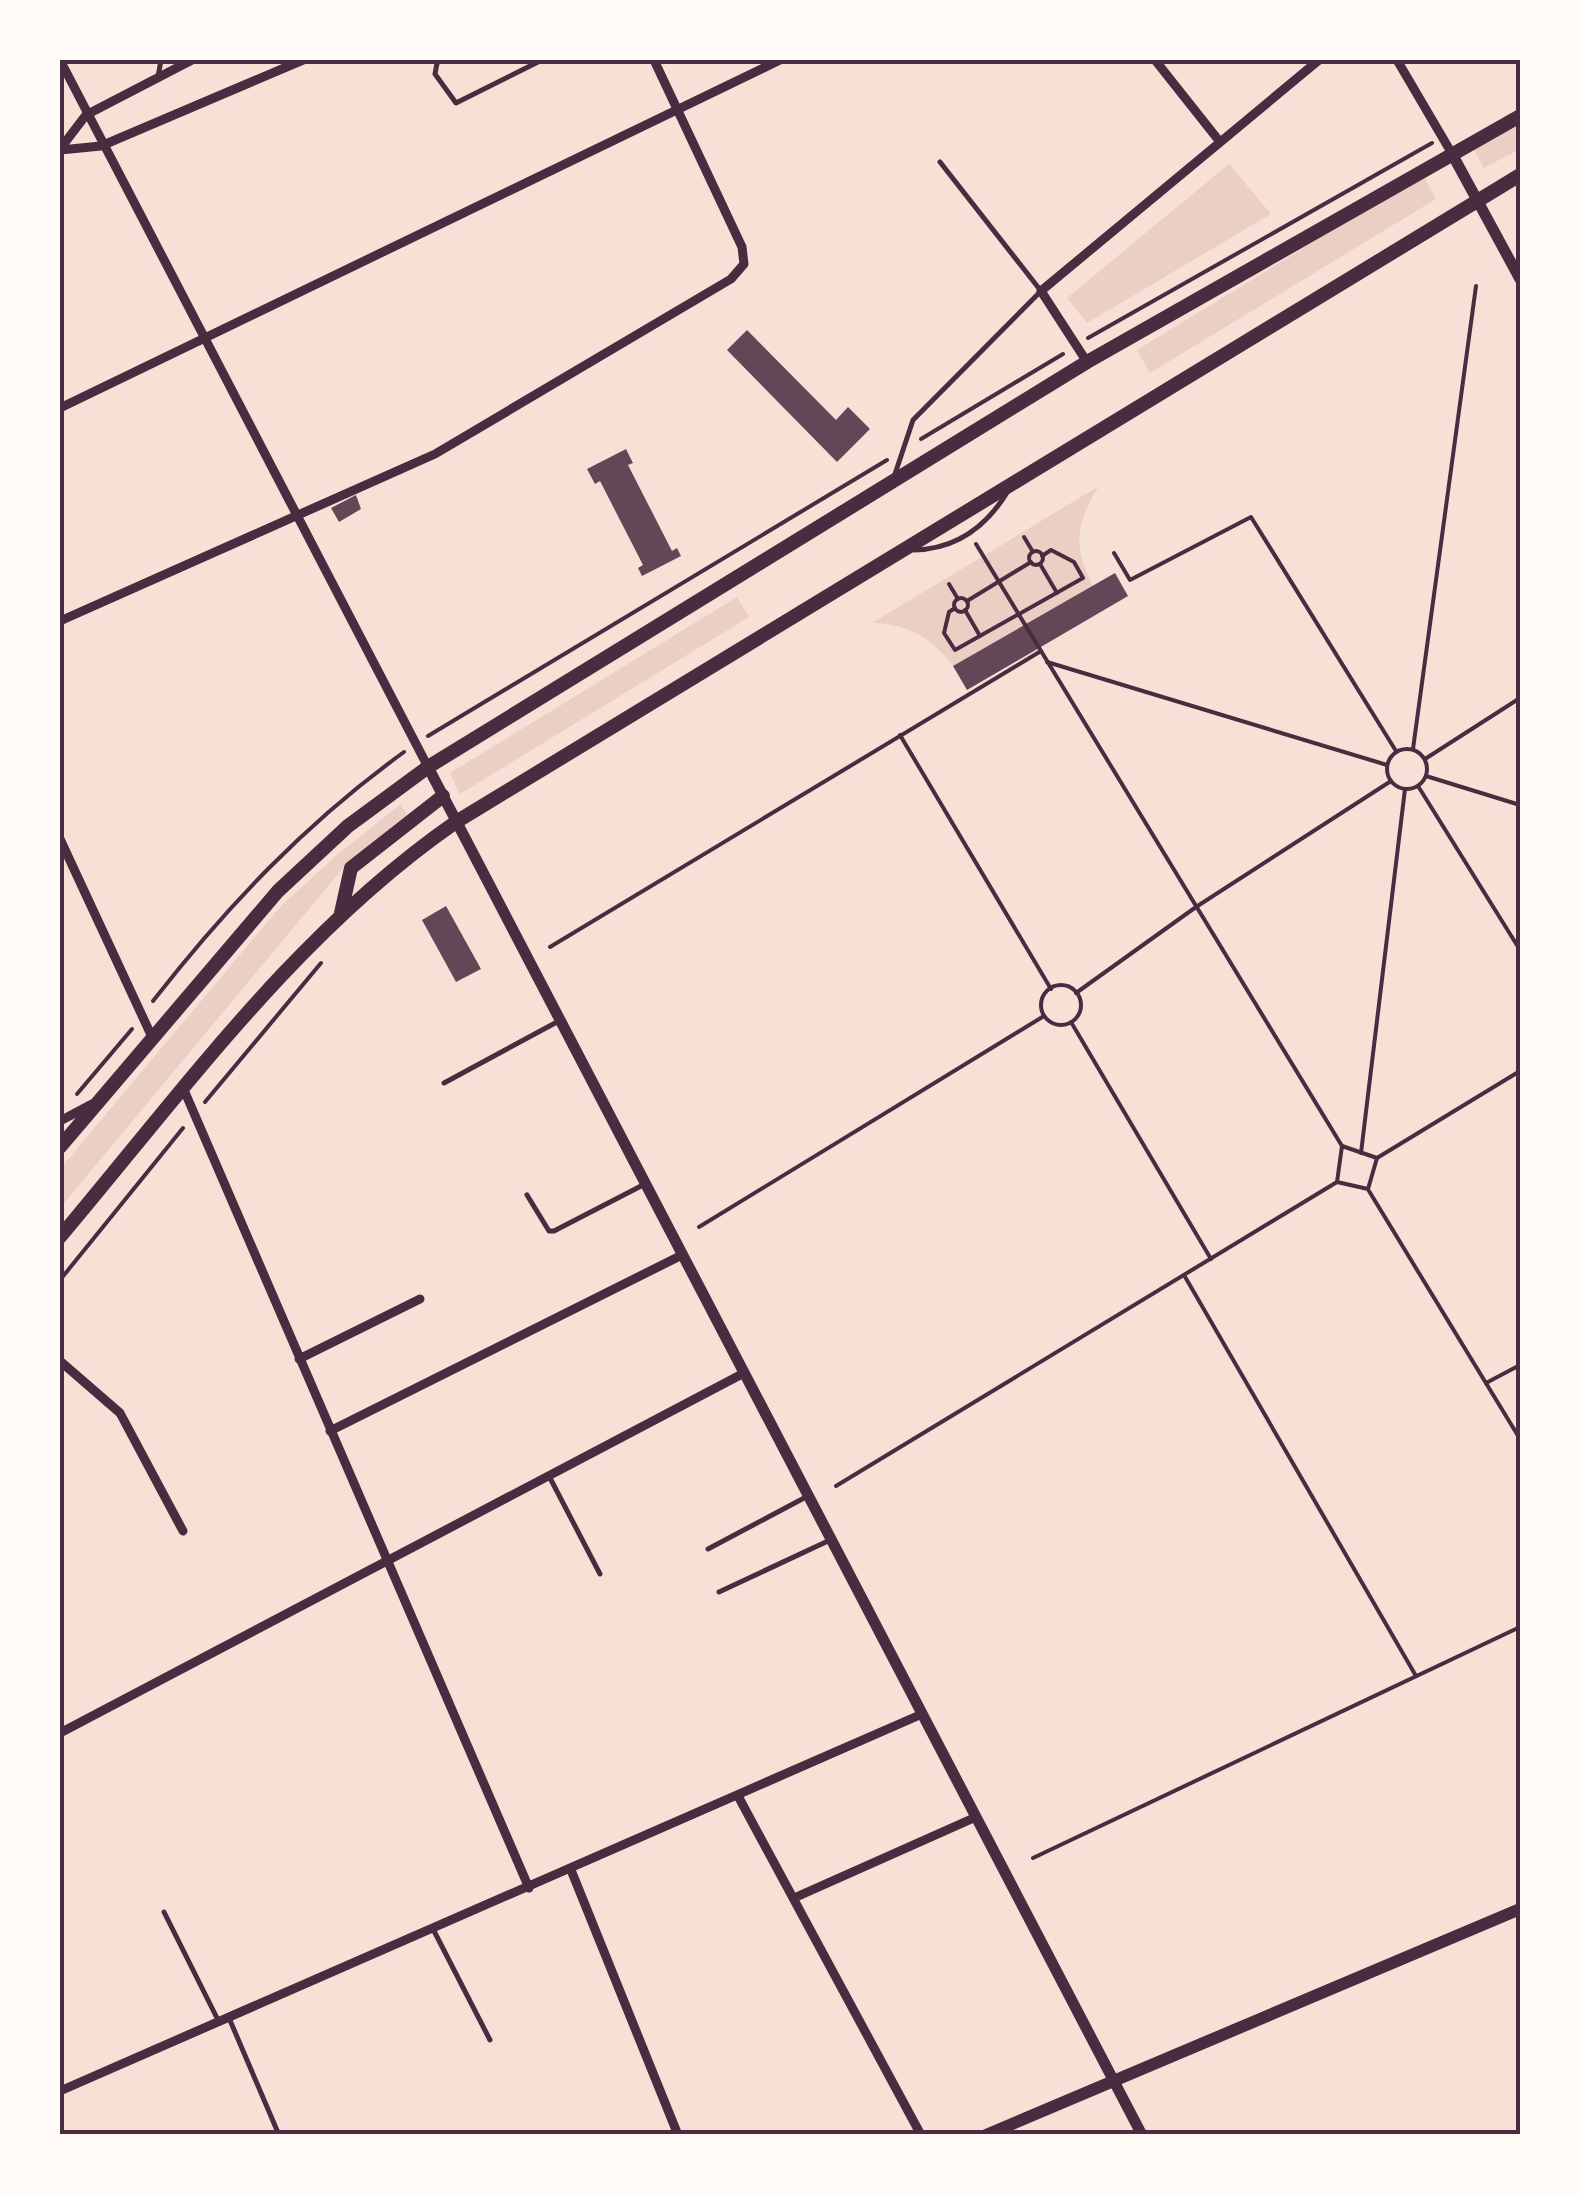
<svg xmlns="http://www.w3.org/2000/svg" width="1580" height="2195" font-family="'Space Grotesk',sans-serif">
  <style>
    .green { fill: #ebcfc5 }
    .building { fill: #644757 }
    .lines { fill: none; stroke-linecap: round; stroke-linejoin: round }
    .path { stroke: #4a2c40; stroke-width: 4 }
    .service { stroke: #4a2c40; stroke-width: 5 }
    .minor { stroke: #4a2c40; stroke-width: 9 }
    .tertiary { stroke: #4a2c40; stroke-width: 11 }
    .secondary { stroke: #4a2c40; stroke-width: 12 }
    .primary { stroke: #4a2c40; stroke-width: 14 }
    .neatline { fill: none; stroke: #4a2c40; stroke-width: 4 }
  </style>
  <rect width="100%" height="100%" fill="#f7e1d7"/>
  <g class="green">
    <path d="M1520,121V149L1484,168L1472,147Z"/>
    <path d="M1229,164L1271,214L1087,323L1067,298Z"/>
    <path d="M1423,175L1436,199L1150,373L1137,350Z"/>
    <path d="M1099,486C1076,523 1072,547 1093,586L953,666C931,637 908,624 872,623Z"/>
    <path d="M737,597L749,617L460,794L450,773Z"/>
    <path d="M401,804L407,815L349,861L60,1208V1169L280,907L339,853Z"/>
  </g>
  <g class="building">
    <path d="M747,330L836,420L848,407L870,429L837,462L727,350Z"/>
    <path d="M626,449L633,463L628,465L672,551L677,548L681,556L642,576L638,568L643,565L600,481L595,484L587,469Z"/>
    <path d="M356,495L361,509L339,522L331,508Z"/>
    <path d="M1115,573L1128,596L967,690L953,666Z"/>
    <path d="M446,906L481,969L456,982L422,920Z"/>
  </g>
  <g class="lines">
    <g class="path">
      <path d="M1088,338L1432,143"/>
      <path d="M921,439L1063,354"/>
      <path d="M1024,537L1033,552"/>
      <path d="M976,544L1342,1146"/>
      <circle cx="1036" cy="558" r="7"/>
      <path d="M1114,553L1130,580L1251,517L1396,751"/>
      <path d="M1040,564L1057,593"/>
      <path d="M949,584L958,599"/>
      <circle cx="961" cy="605" r="7"/>
      <path d="M967,601L1031,562"/>
      <path d="M955,608L949,612L944,633L955,650L1083,578L1074,562L1051,550L1042,556"/>
      <path d="M965,610L980,636"/>
      <path d="M1047,662L1387,765"/>
      <path d="M900,735L1051,989"/>
      <path d="M428,736L887,460"/>
      <circle cx="1407" cy="769" r="20"/>
      <path d="M1413,749L1476,286"/>
      <path d="M1425,759L1520,698"/>
      <path d="M1426,776L1520,805"/>
      <path d="M1418,786L1520,950"/>
      <path d="M550,947L1041,651"/>
      <circle cx="1061" cy="1005" r="20"/>
      <path d="M1076,993L1196,907L1391,781"/>
      <path d="M153,1001C227,906 306,823 404,752"/>
      <path d="M1071,1022L1211,1259"/>
      <path d="M77,1094L132,1029"/>
      <path d="M205,1102L321,963"/>
      <path d="M1361,1153L1405,789"/>
      <path d="M1377,1158L1520,1071"/>
      <path d="M1369,1191L1520,1439"/>
      <path d="M699,1227L1044,1016"/>
      <path d="M1184,1275L1416,1676"/>
      <path d="M60,1280L183,1128"/>
      <path d="M1486,1383L1520,1365"/>
      <path d="M836,1486L1337,1182L1368,1189L1377,1158L1342,1146L1337,1182"/>
      <path d="M1033,1858L1520,1627"/>
    </g>
    <g class="service">
      <path d="M443,60L437,63L435,74L456,103L542,60"/>
      <path d="M158,77L161,60"/>
      <path d="M895,474L913,420L1041,291L940,162"/>
      <path d="M914,550C956,549 987,526 1008,491"/>
      <path d="M444,1083L557,1022"/>
      <path d="M527,1195L549,1231H554L643,1185"/>
      <path d="M549,1476L600,1574"/>
      <path d="M708,1549L806,1497"/>
      <path d="M719,1592L828,1541"/>
      <path d="M164,1912L219,2022"/>
      <path d="M433,1929L490,2040"/>
      <path d="M229,2018L279,2135"/>
    </g>
    <g class="minor">
      <path d="M60,60L428,767"/>
      <path d="M1155,60L1220,142"/>
      <path d="M1397,60L1451,152"/>
      <path d="M60,149L86,115L192,60"/>
      <path d="M60,150L101,146L303,60"/>
      <path d="M1087,362L1041,291L1319,60"/>
      <path d="M60,408L780,60"/>
      <path d="M60,621L435,454L731,279L744,264L742,247L654,60"/>
      <path d="M60,839L152,1037"/>
      <path d="M184,1090L529,1888"/>
      <path d="M60,1121L92,1104"/>
      <path d="M299,1359L420,1299"/>
      <path d="M60,1361L120,1413L183,1531"/>
      <path d="M330,1431L682,1255"/>
      <path d="M60,1733L744,1373"/>
      <path d="M738,1796L921,2135"/>
      <path d="M571,1870L678,2135"/>
      <path d="M794,1898L976,1817"/>
      <path d="M60,2091L922,1714"/>
    </g>
    <g class="tertiary">
      <path d="M1451,152L1520,279"/>
      <path d="M428,767L1142,2135"/>
    </g>
    <path class="secondary" d="M986,2135L1520,1909"/>
    <g class="primary">
      <path d="M341,913L351,868L443,796"/>
      <path d="M60,1147L278,891L348,826L428,767L1087,362L1520,116"/>
      <path d="M60,1237C183,1091 297,932 456,822L1520,175"/>
    </g>
  </g>
  <rect width="1580" height="2195" fill="none" stroke="#fffaf5" stroke-width="125"/>
  <rect x="62" y="62" width="1456" height="2070" class="neatline"/>
</svg>
